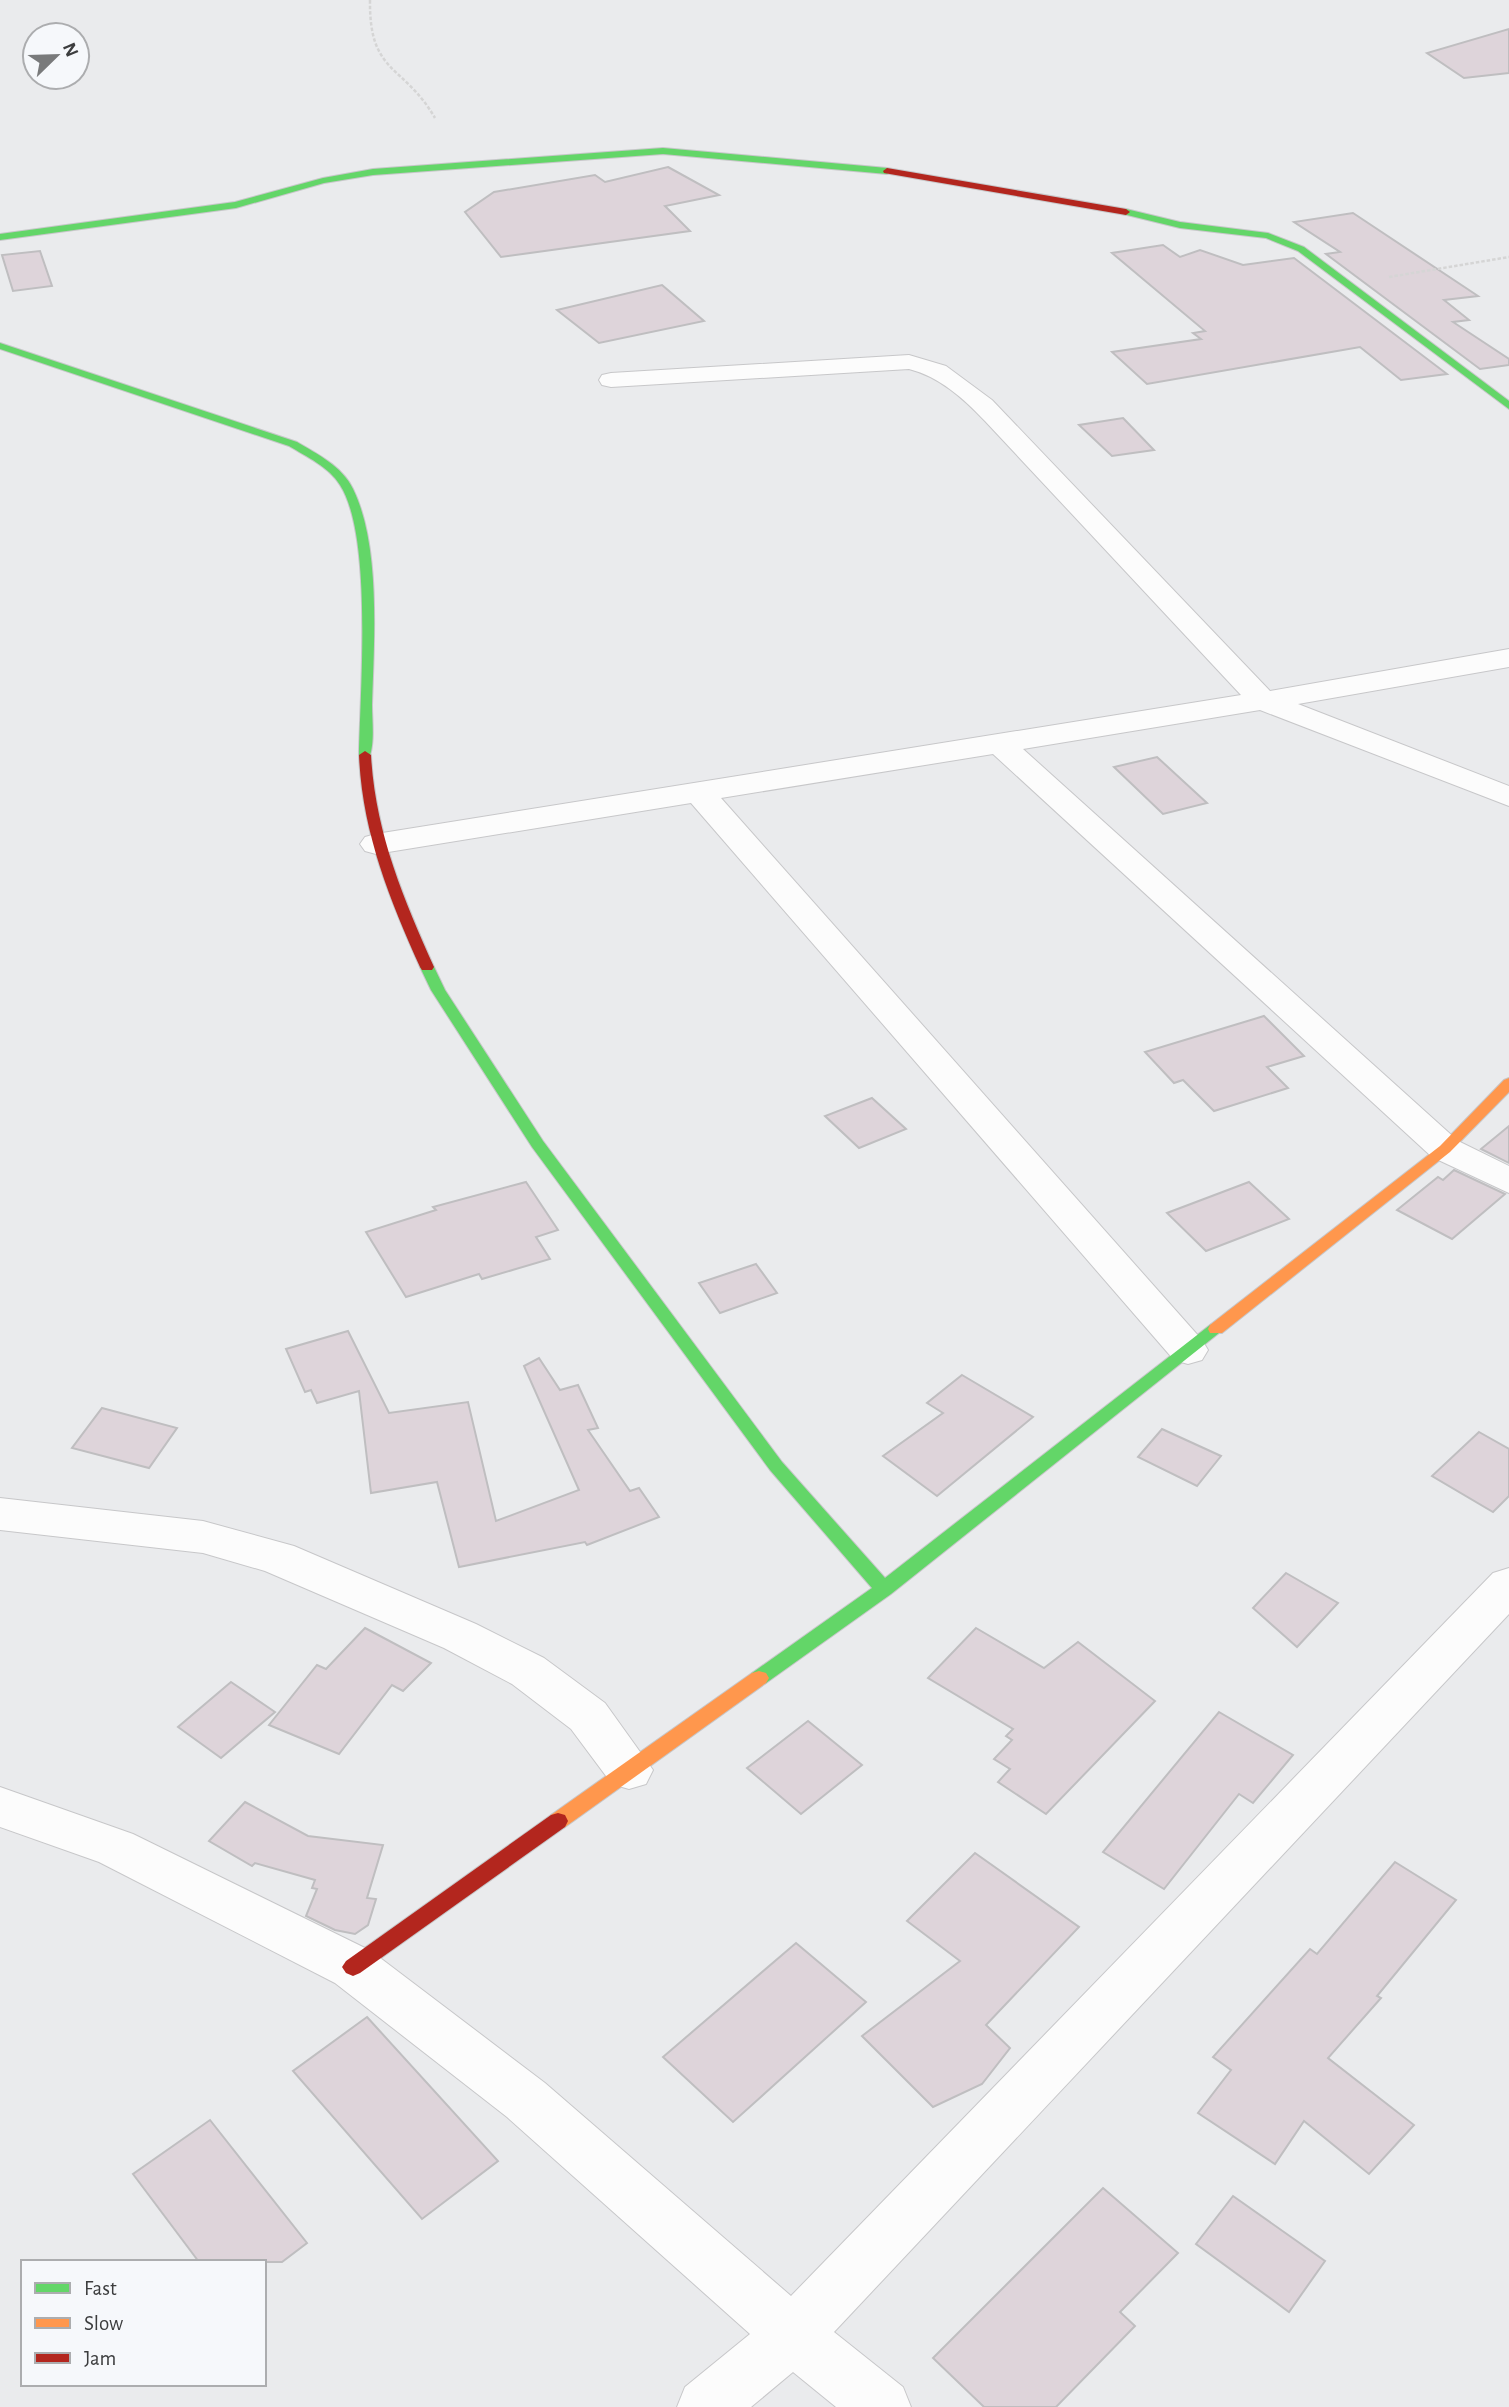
<svg xmlns="http://www.w3.org/2000/svg" width="1509" height="2407" font-family="'Alegreya Sans',sans-serif">
  <style>
    .building { fill: #ded4da; stroke: #bfbec0; stroke-width: 2 }
    .lines { fill: none; stroke-linecap: round; stroke-linejoin: round }
    .street-casing { stroke: #c7c7c9; stroke-width: 2 }
    .fast-casing { stroke: #c7c7c9; stroke-width: 2 }
    .slow-casing { stroke: #c7c7c9; stroke-width: 2 }
    .jam-casing { stroke: #c7c7c9; stroke-width: 2 }
    .path { stroke: #d5d5d5; stroke-width: 2.5; stroke-dasharray: 3.5 2; stroke-linecap: butt }
    .street { fill: #fcfcfc; fill-rule: evenodd }
    .fast { fill: #63d668; fill-rule: evenodd }
    .slow { fill: #ff974d; fill-rule: evenodd }
    .jam { fill: #b3261e; fill-rule: evenodd }
  </style>
  <rect width="100%" height="100%" fill="#eaebed"/>
  <g class="building">
    <path d="M1509,29V73L1464,78L1427,53Z"/>
    <path d="M668,167L719,195L665,206L690,231L501,257L465,212L494,192L595,175L605,182Z"/>
    <path d="M1353,213L1478,296L1444,300L1469,320L1453,322L1509,359V365L1480,369L1326,254L1340,252L1294,222Z"/>
    <path d="M1163,245L1180,257L1200,250L1243,265L1294,258L1447,374L1401,380L1360,347L1147,384L1112,352L1201,339L1193,333L1205,331L1112,253Z"/>
    <path d="M40,251L52,286L13,291L2,255Z"/>
    <path d="M662,285L704,321L599,343L557,310Z"/>
    <path d="M1123,418L1154,450L1112,456L1079,425Z"/>
    <path d="M1157,757L1207,803L1163,814L1114,767Z"/>
    <path d="M1264,1016L1304,1056L1267,1067L1288,1088L1214,1111L1183,1080L1174,1083L1145,1052Z"/>
    <path d="M872,1098L906,1129L859,1148L825,1116Z"/>
    <path d="M1509,1126V1163L1481,1149Z"/>
    <path d="M1454,1170L1505,1194L1452,1239L1397,1210L1438,1177L1443,1180Z"/>
    <path d="M526,1182L558,1230L536,1237L550,1259L482,1279L479,1274L406,1297L366,1232L436,1210L433,1207Z"/>
    <path d="M1249,1182L1289,1219L1206,1251L1167,1213Z"/>
    <path d="M756,1264L777,1293L720,1313L699,1283Z"/>
    <path d="M348,1331L389,1413L468,1402L496,1521L579,1490L524,1366L539,1358L560,1390L578,1385L598,1428L588,1430L630,1491L639,1488L659,1517L587,1545L585,1542L459,1567L437,1482L371,1493L359,1391L317,1403L311,1390L305,1392L286,1349Z"/>
    <path d="M962,1375L1033,1417L937,1496L883,1456L943,1413L927,1403Z"/>
    <path d="M102,1408L177,1428L149,1468L72,1448Z"/>
    <path d="M1162,1429L1221,1456L1197,1486L1138,1457Z"/>
    <path d="M1479,1432L1509,1449V1496L1493,1512L1432,1476Z"/>
    <path d="M1286,1573L1338,1603L1297,1647L1253,1608Z"/>
    <path d="M365,1628L431,1663L403,1691L392,1685L339,1754L269,1725L317,1665L326,1669Z"/>
    <path d="M976,1628L1044,1668L1078,1642L1155,1701L1046,1814L998,1782L1010,1769L994,1759L1012,1740L1006,1736L1013,1729L928,1678Z"/>
    <path d="M231,1682L275,1712L221,1758L178,1727Z"/>
    <path d="M1219,1712L1293,1755L1253,1803L1239,1794L1164,1889L1103,1852Z"/>
    <path d="M808,1721L862,1765L801,1814L747,1768Z"/>
    <path d="M245,1802L308,1836L383,1845L367,1898L376,1899L368,1925L355,1934L335,1930L306,1916L317,1889L312,1888L315,1880L255,1863L252,1866L209,1841Z"/>
    <path d="M975,1853L1079,1927L986,2025L1010,2048L982,2084L933,2107L862,2036L960,1961L907,1921Z"/>
    <path d="M1395,1862L1456,1900L1377,1996L1381,1998L1328,2058L1414,2125L1369,2174L1304,2121L1275,2164L1198,2113L1231,2070L1213,2057L1310,1949L1317,1954Z"/>
    <path d="M796,1943L866,2002L733,2122L663,2057Z"/>
    <path d="M367,2017L498,2161L422,2219L293,2071Z"/>
    <path d="M210,2120L307,2243L282,2262H199L133,2174Z"/>
    <path d="M1103,2188L1178,2253L1120,2312L1135,2326L1056,2407H984L933,2358Z"/>
    <path d="M1233,2196L1325,2261L1289,2312L1196,2244Z"/>
  </g>
  <g class="lines">
    <g class="street-casing">
      <g id="street">
        <path d="M909,355L946,366L992,400L1270,691L1509,649V667L1298,704L1509,786V806L1260,710L1023,749L1458,1141L1509,1166V1193L1432,1157L993,754L721,798L1202,1340L1208,1350L1202,1360L1188,1364L1174,1360L691,803L376,854L365,851L360,844L365,837L376,834L1241,695L985,421C963,398 940,377 909,369L611,387L602,385L599,380L602,375L611,373Z"/>
        <path d="M0,1498L203,1521L294,1546L476,1624L544,1658L605,1703L653,1770L646,1784L629,1789L612,1784L571,1729L512,1684L444,1648L265,1571L203,1553L0,1530Z"/>
        <path d="M1509,1568V1614L834,2332L903,2387L911,2407H836L793,2372L751,2407H677L685,2387L750,2334L507,2117L335,1983L99,1862L0,1827V1787L133,1834L371,1951L545,2083L791,2296L1493,1573Z"/>
      </g>
    </g>
    <g class="fast-casing">
      <g id="fast">
        <path d="M663,148L887,168L891,171L887,174L663,154L373,175L324,183L236,208L0,240V234L235,202L323,178L373,169Z"/>
        <path d="M1126,209L1180,222L1268,233L1304,247L1509,401V409L1298,251L1266,238L1180,228L1123,214V210Z"/>
        <path d="M0,343L297,442C317,454 342,466 353,489C381,546 374,642 372,705C372,721 375,743 369,758H361L359,755C360,692 373,536 340,485C329,467 307,457 289,446L0,349Z"/>
        <path d="M427,963L434,967L445,990L543,1141L782,1462L885,1578L1210,1325L1216,1323L1224,1329L891,1594L766,1683L759,1685L752,1683L749,1678L752,1673L872,1588L770,1470L532,1147L431,990L420,967Z"/>
      </g>
    </g>
    <g class="slow-casing">
      <g id="slow">
        <path d="M1509,1078V1092L1450,1152L1222,1333H1210L1208,1329L1210,1325L1440,1146L1504,1080Z"/>
        <path d="M759,1671L766,1673L769,1678L766,1683L565,1827L558,1829L551,1827L548,1821L551,1815L752,1673Z"/>
      </g>
    </g>
    <g class="jam-casing">
      <g id="jam">
        <path d="M887,168L1126,209L1130,212L1126,215L884,173L883,171Z"/>
        <path d="M365,751L371,755C375,831 403,898 434,967L432,970H422L420,967C389,898 362,831 359,755Z"/>
        <path d="M558,1813L565,1815L568,1821L565,1827L360,1973L353,1976L346,1973L342,1967L346,1961L551,1815Z"/>
      </g>
    </g>
    <g class="path">
      <path d="M370,0C369,75 403,63 435,118"/>
      <path d="M1389,277L1509,257"/>
    </g>
    <use href="#street" class="street"/>
    <use href="#fast" class="fast"/>
    <use href="#slow" class="slow"/>
    <use href="#jam" class="jam"/>
  </g>
  <rect x="21" y="2260" width="245" height="126" fill="#f6f8fb" stroke="#acadaf" stroke-width="2"/>
  <rect x="35" y="2283" width="35" height="10" fill="#63d668" stroke="#acadaf" stroke-width="2"/>
  <text x="84" y="2295" font-size="21" fill="#3c3d3e">Fast</text>
  <rect x="35" y="2318" width="35" height="10" fill="#ff974d" stroke="#acadaf" stroke-width="2"/>
  <text x="84" y="2330" font-size="21" fill="#3c3d3e">Slow</text>
  <rect x="35" y="2353" width="35" height="10" fill="#b3261e" stroke="#acadaf" stroke-width="2"/>
  <text x="84" y="2365" font-size="21" fill="#3c3d3e">Jam</text>
  <g transform="translate(56 56) rotate(67)"><circle r="33" fill="#f6f8fb" stroke="#acadaf" stroke-width="2"/>
  <path d="M0-5L12 26L0 18L-12 26Z" fill="#797a7b"/>
  <text y="-10" font-size="19" font-weight="bold" text-anchor="middle" fill="#3c3d3e">N</text>
  </g>
</svg>
